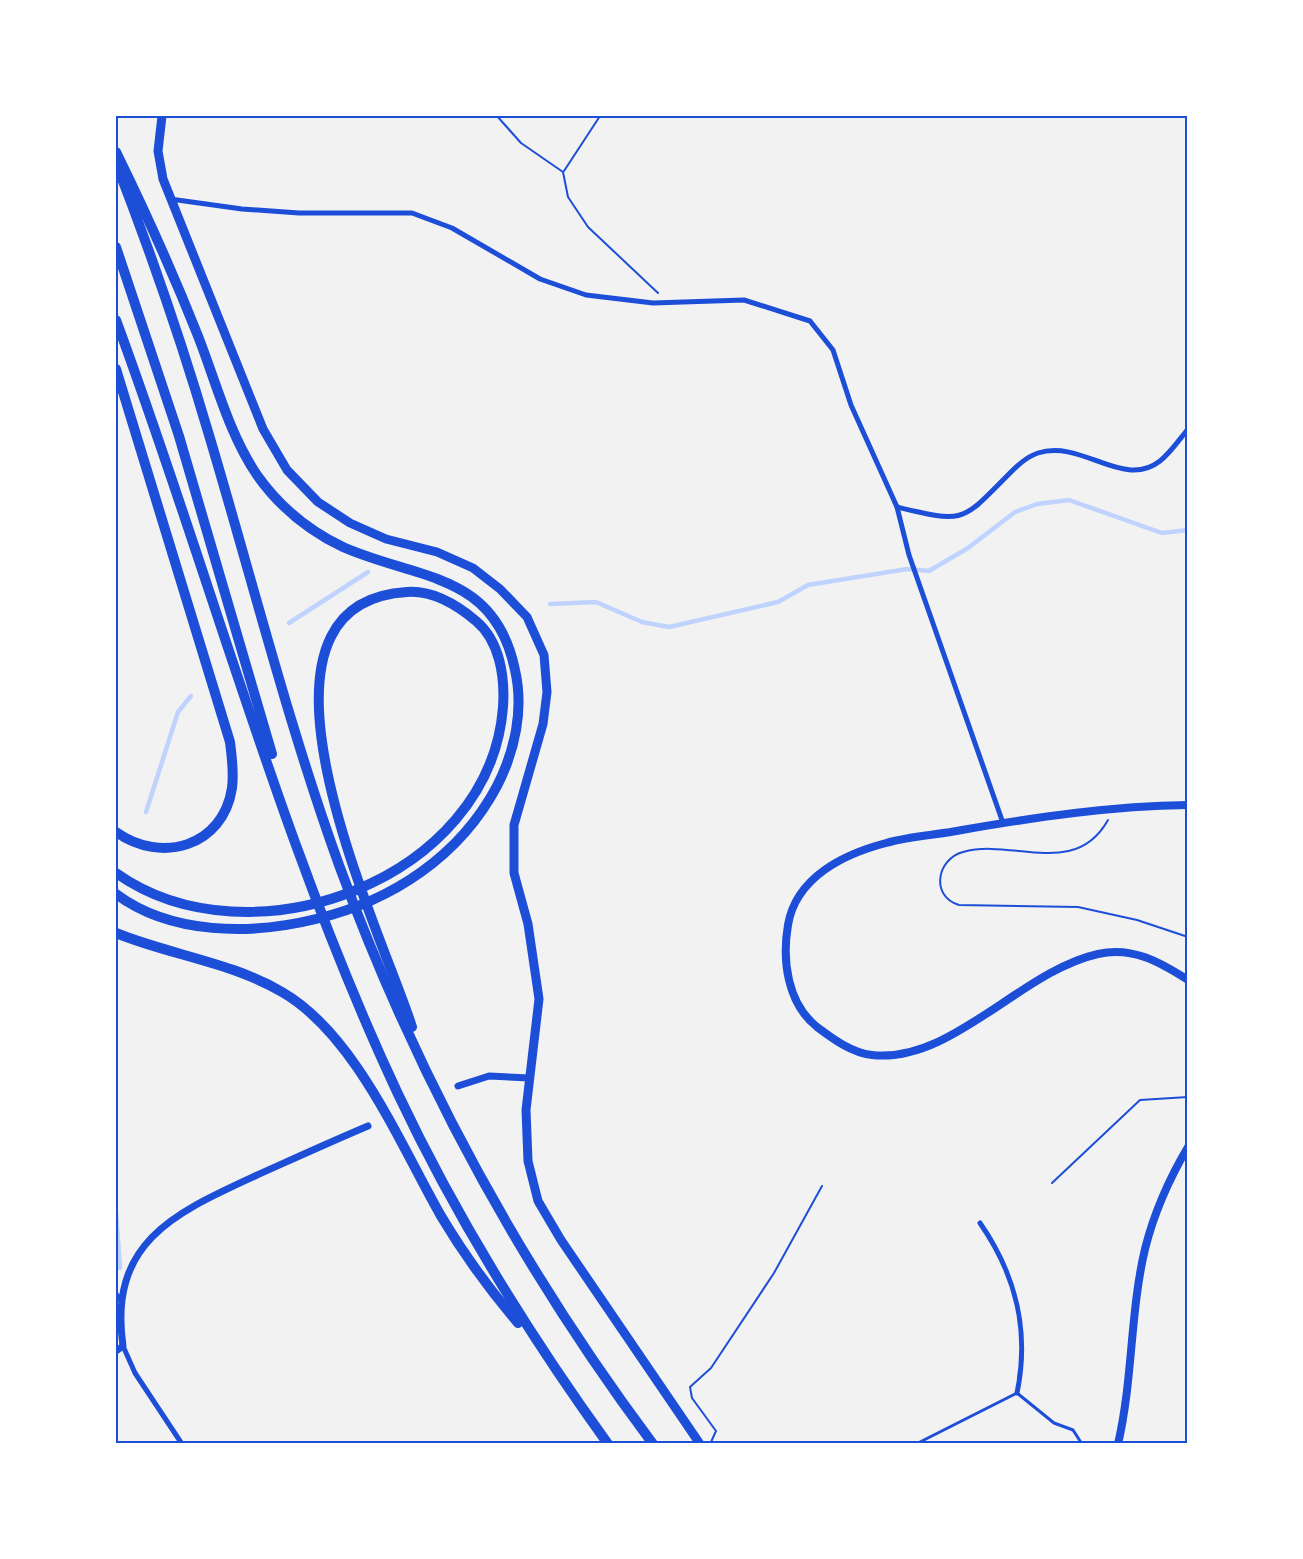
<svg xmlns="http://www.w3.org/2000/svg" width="1303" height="1559" font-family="Helvetica,sans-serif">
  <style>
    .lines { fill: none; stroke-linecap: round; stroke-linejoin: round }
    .stream { stroke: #bfd3fe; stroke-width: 4.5 }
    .path { stroke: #1d4ed8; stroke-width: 2 }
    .service { stroke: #1d4ed8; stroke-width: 3 }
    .minor { stroke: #1d4ed8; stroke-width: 5 }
    .tertiary { stroke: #1d4ed8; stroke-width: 7 }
    .secondary { stroke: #1d4ed8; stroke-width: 8 }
    .primary { stroke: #1d4ed8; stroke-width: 9 }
    .motorway { stroke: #1d4ed8; stroke-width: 10 }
    .neatline { fill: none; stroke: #1d4ed8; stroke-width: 2 }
  </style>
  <rect width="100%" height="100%" fill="#f2f2f2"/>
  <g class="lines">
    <g class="stream">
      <path d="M550,604L596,602L642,622L669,627L778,602L808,585L907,569L929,571L968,548L1015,512L1037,504L1069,500L1162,533L1188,530"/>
      <path d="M289,623L368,572"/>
      <path d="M146,812L178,712L191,696"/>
      <path d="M116,1213L120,1268"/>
    </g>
    <g class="path">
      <path d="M497,116L521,143L563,172L568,197L588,227L658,293"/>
      <path d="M564,171L600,116"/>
      <path d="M1108,820C1075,879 1013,838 963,852C937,859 930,896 959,905L1078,907L1137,920L1188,937"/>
      <path d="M1052,1183L1140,1100L1188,1097"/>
      <path d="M711,1442L716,1431L692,1398L690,1387L711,1368L774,1273L822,1186"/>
    </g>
    <path class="service" d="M916,1444L1017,1393L1054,1423L1073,1430L1082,1444"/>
    <g class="minor">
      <path d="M170,199L242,209L299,213H412L452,228L540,279L586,295L653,303L744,300L810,321L833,350L851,405L897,507L909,555L1003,823"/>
      <path d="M897,507C964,523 961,523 1008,475C1017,466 1026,457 1038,453C1082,439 1123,490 1160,461C1171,452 1179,440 1188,429"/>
      <path d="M980,1223C1016,1275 1030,1330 1017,1393"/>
      <path d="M116,1294L122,1302"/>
      <path d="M123,1346L135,1373L182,1444"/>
    </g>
    <g class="tertiary">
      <path d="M458,1086L489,1076L529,1078"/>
      <path d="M116,1351L123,1346C108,1242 175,1213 255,1176C293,1159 330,1142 368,1126"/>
    </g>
    <g class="secondary">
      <path d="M1188,805C1111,806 1037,817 962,830C937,835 910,836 886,843C844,854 796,877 788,925C782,960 787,1003 817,1027C833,1039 852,1053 872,1055C951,1064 1021,971 1098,954C1132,946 1160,962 1188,980"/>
      <path d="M1118,1444C1133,1379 1130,1312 1145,1249C1154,1213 1169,1179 1188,1147"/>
    </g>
    <path class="primary" d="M162,116L158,151L163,179L263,429L287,470L318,502L350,523L386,539L437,552L473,568L500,589L527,617L544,655L547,692L543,724L514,825V873L528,924L539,999L526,1110L528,1161L538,1201L561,1240L700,1444"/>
    <g class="motorway">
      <path d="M116,152C146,213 173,273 198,336C216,382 229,434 257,475C279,506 309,531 343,547C418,580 495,572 515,670C524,709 515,751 497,786C460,856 392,901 316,919C251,935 171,935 116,894"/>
      <path d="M116,163C151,253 182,343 209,435C252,579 288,724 339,865C415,1073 520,1266 653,1444"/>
      <path d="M116,247L179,436L272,754"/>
      <path d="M116,320C211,577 281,845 398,1094C456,1217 528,1333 608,1444"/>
      <path d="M116,369L230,742C232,757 234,773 232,788C223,847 161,864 116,832"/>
      <path d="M116,873C250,968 490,880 503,707C505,677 500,641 476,621C457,605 433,590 407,592C220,603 384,937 412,1027"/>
      <path d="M116,933C170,955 231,962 282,992C355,1034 400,1144 441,1216C463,1253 490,1290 518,1323"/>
    </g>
  </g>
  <rect width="1303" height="1559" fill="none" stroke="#ffffff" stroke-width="234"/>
  <rect x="117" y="117" width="1069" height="1325" class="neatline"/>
</svg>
